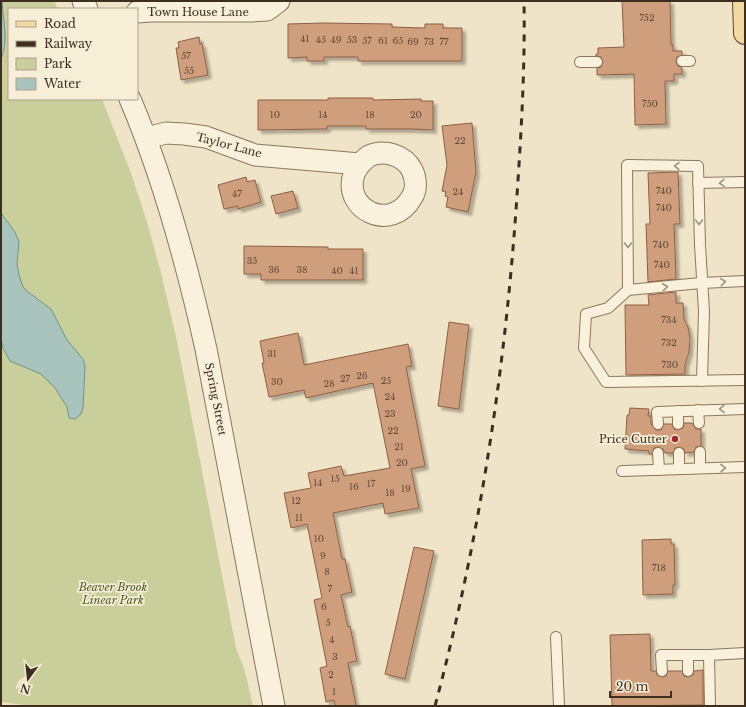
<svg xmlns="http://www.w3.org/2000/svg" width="746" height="707" font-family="'Libre Baskerville',serif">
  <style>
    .green { fill: #c9cf9b; fill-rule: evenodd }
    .water { fill: #a9c4bc; stroke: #6f938a }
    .building { fill: #cf9f7d; stroke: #8d5f41; filter: url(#shadow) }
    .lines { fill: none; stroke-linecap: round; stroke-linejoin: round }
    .lane-casing { stroke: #8d765c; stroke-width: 12 }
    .street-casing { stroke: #8d765c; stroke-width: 23 }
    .primary-casing { stroke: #5b4430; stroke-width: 24 }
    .lane { stroke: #faf1dc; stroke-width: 10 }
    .street { stroke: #faf1dc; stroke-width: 21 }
    .primary { stroke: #f3d9a0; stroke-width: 22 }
    .rail { stroke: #3d2e20; stroke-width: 3; stroke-dasharray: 7 7; stroke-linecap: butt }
    .oneway { stroke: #9c907e }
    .poi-dot { fill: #9e2a2b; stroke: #f7eed8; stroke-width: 1.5 }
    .labels { text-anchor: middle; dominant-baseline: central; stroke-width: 3.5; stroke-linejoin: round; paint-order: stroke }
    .number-label { font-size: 9px; fill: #624a37 }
    .street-label { font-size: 11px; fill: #3d2e20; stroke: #f7eed8 }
    .poi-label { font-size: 11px; fill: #3d2e20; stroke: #f7eed8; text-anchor: end }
    .park-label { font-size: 11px; font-style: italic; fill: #4d5a26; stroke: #f7eed8 }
  </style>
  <defs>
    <filter id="shadow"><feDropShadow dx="3.5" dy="3.5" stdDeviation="1" flood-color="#0004"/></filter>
  </defs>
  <rect width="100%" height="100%" fill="#f0e4c8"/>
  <path class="green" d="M1,1H54L58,9H9V99H102L131,173L147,222L161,273L177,341L236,648L245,671L253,706H32L1,702ZM25,676L30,686L16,689C16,682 20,679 25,676Z"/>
  <g class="water">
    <path d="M1,1H2C3,21 9,40 1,59Z"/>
    <path d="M1,213L15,232L19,242L17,264L19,275L23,287L28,292L51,309L67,340L83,359L85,366L83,408L81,414L75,419L69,418L67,407L55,388L41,374L10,361L3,348L1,339Z"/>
  </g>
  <g class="building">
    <path d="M622,1H670L671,45L673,44V51H682V55L677,57L676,61L678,66L682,68V74H674V81H665L666,124L635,125L634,74L597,75V68L601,67L603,62L601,57L596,56V54H598V48L624,47Z"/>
    <path d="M324,23L392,24V27L425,28V24H443V28H462V61H358V57H324V61H307V57L288,58V24Z"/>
    <path d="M199,37L200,44L202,43L208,75L181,80L176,48H179L178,42Z"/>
    <path d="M328,98H373V100L421,99V101H433V130L412,129H366V126H327V129L258,130V100H328Z"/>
    <path d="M472,123L476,172L468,212L446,207L448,197L445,196L446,192L442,191L447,165L442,126Z"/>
    <path d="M678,172L680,224H674L676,279L648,282L646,224H650L648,173Z"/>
    <path d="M246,177L247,182L255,180L261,202L238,209V206L224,209L218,185Z"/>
    <path d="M293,191L298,208L276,214L271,196Z"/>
    <path d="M244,246L328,247V249H363V280H261V274H244Z"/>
    <path d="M676,292V303H683L684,319L688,327L690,338L689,352L685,365V374L626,375L625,305H649L648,295Z"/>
    <path d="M449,322L469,325L459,409L438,406Z"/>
    <path d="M298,333L304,365L408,344L412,366L406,367L425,466L411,469L419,508L385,514L383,503L333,513L342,559H345L352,592L341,595L348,627L350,626L357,661L348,663L356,706H335L334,700L326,702L320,668L327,666L314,600L322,598L307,524L291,528L284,493L311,488L308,473L341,466L344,476L390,468L373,383L306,398L304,390L269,397L262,363H264L260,341Z"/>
    <path d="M630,408L649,409L648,416H651V424L656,430H661L664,424H672L674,429L678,430L683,428L684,423H692L696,429H701V446L696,447L694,452L685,453L684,449L679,447L675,448L673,453H665L663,449L658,447L654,448L652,454H649V451L625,449L627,415H629Z"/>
    <path d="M671,539V544H674L675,585H673V594L643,595L642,540Z"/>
    <path d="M414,547L434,551L405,679L385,674Z"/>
    <path d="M650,634L651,671H656L657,675L662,677L666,676L668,671H682L684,676L688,677L693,675L694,671L703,670V705L612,706L610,635Z"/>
  </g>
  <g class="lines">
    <g class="lane-casing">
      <g id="lane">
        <path d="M682,61H690"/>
        <path d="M580,62H597"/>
        <path d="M698,183L745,182"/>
        <path d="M745,281L701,283L628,290L608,308L586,314L584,348L606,382L745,380"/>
        <path d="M628,290L627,165L698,166L700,245L704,311L702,381"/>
        <path d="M698,410L699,423"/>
        <path d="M678,411V424"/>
        <path d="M658,424L657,412L745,409"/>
        <path d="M700,452V468"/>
        <path d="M658,453L659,470"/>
        <path d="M679,453V469"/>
        <path d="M622,471L745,467"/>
        <path d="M556,637L559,706"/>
        <path d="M709,655L710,706"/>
        <path d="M662,671L661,655H709L745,653"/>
        <path d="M688,671V655"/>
      </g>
    </g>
    <g class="street-casing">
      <g id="street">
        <path d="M83,1L87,9"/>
        <path d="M137,12L151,11H250L267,10L279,1"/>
        <path d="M130,99C164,179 187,264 206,349L274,706"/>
        <path d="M147,138L166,133L184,134L206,137L255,155L360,164C363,161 366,158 369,156C384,149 404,155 412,170C416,178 417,190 412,197C391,234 342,209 354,174C355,171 358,167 360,164"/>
      </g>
    </g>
    <g class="primary-casing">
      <path id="primary" d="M744,1L745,33"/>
    </g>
    <use href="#lane" class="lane"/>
    <use href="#street" class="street"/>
    <use href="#primary" class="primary"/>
    <path class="rail" d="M435,706C481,534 507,358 518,180C522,120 525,61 524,1"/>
  </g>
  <defs><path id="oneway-chevron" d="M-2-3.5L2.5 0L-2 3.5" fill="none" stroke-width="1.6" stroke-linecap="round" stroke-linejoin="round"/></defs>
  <g class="oneway">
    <use href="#oneway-chevron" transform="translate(677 166) rotate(-179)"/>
    <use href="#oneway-chevron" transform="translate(722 183) rotate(179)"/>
    <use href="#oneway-chevron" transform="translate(699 222) rotate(89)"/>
    <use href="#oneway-chevron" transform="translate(628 245) rotate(90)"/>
    <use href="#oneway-chevron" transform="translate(723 282) rotate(-5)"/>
    <use href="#oneway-chevron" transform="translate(665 287) rotate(-6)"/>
    <use href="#oneway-chevron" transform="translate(722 409) rotate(178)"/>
    <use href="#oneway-chevron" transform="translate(723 468) rotate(-2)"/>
  </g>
  <circle class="poi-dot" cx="675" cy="439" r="4"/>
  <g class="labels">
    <g class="number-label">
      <text x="647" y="17">752</text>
      <text x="305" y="38">41</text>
      <text x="321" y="39">45</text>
      <text x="336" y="39">49</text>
      <text x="352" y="39">53</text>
      <text x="367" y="40">57</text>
      <text x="383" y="40">61</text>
      <text x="398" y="40">65</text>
      <text x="413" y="41">69</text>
      <text x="429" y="41">73</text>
      <text x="444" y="41">77</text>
      <text x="186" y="55">57</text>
      <text x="189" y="70">55</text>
      <text x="650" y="103">750</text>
      <text x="275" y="114">10</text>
      <text x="323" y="114">14</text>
      <text x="370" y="114">18</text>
      <text x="416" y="114">20</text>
      <text x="460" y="140">22</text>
      <text x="664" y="190">740</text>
      <text x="458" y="191">24</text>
      <text x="237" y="193">47</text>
      <text x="664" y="207">740</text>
      <text x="661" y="244">740</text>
      <text x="252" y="260">35</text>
      <text x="662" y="264">740</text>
      <text x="274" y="269">36</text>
      <text x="302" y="269">38</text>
      <text x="337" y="270">40</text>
      <text x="354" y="270">41</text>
      <text x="669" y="319">734</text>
      <text x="669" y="342">732</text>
      <text x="272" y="353">31</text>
      <text x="670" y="364">730</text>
      <text x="362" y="375">26</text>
      <text x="345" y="378">27</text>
      <text x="386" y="380">25</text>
      <text x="277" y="381">30</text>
      <text x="329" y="383">28</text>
      <text x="390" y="396">24</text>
      <text x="390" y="413">23</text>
      <text x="393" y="430">22</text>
      <text x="399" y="446">21</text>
      <text x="402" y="462">20</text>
      <text x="335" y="478">15</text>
      <text x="318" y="482">14</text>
      <text x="371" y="483">17</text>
      <text x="354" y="486">16</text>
      <text x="406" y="488">19</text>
      <text x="390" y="492">18</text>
      <text x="296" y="500">12</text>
      <text x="299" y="517">11</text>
      <text x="319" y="538">10</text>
      <text x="323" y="555">9</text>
      <text x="659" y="567">718</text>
      <text x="327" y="571">8</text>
      <text x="330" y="588">7</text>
      <text x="324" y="606">6</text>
      <text x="328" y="622">5</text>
      <text x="332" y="639">4</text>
      <text x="335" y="656">3</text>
      <text x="331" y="674">2</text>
      <text x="334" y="691">1</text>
    </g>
    <g class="street-label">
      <text x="198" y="12">Town House Lane</text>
      <text transform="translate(229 145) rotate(15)">Taylor Lane</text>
      <text transform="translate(216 399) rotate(79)">Spring Street</text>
    </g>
    <g class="poi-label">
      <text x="667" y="439">Price Cutter</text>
    </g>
    <g class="park-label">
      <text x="113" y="587">Beaver Brook<tspan x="113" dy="13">Linear Park</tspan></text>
    </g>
  </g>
  <rect width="746" height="707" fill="none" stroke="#3d2e20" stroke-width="4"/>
  <rect x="8" y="8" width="130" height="92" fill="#f7eed8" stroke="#ada18e"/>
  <rect x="16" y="21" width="20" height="6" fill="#f3d9a0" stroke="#ada18e"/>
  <text x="44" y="28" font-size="12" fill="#3d2e20">Road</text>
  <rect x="16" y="41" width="20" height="6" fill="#3d2e20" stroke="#ada18e"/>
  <text x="44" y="48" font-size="12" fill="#3d2e20">Railway</text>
  <rect x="16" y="58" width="20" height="12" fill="#c9cf9b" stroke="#ada18e"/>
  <text x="44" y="68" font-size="12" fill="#3d2e20">Park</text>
  <rect x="16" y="78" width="20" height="12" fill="#a9c4bc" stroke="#ada18e"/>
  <text x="44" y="88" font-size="12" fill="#3d2e20">Water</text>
  <g transform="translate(28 679) rotate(195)" stroke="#f7eed8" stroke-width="3" paint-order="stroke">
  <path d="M0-3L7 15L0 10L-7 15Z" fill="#3d2e20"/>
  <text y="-6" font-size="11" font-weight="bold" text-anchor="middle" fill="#3d2e20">N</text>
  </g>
  <path d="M610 691v6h61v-6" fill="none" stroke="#3d2e20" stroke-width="2"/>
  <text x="616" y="691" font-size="12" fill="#3d2e20" stroke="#f7eed8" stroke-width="3" paint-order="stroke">20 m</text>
</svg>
